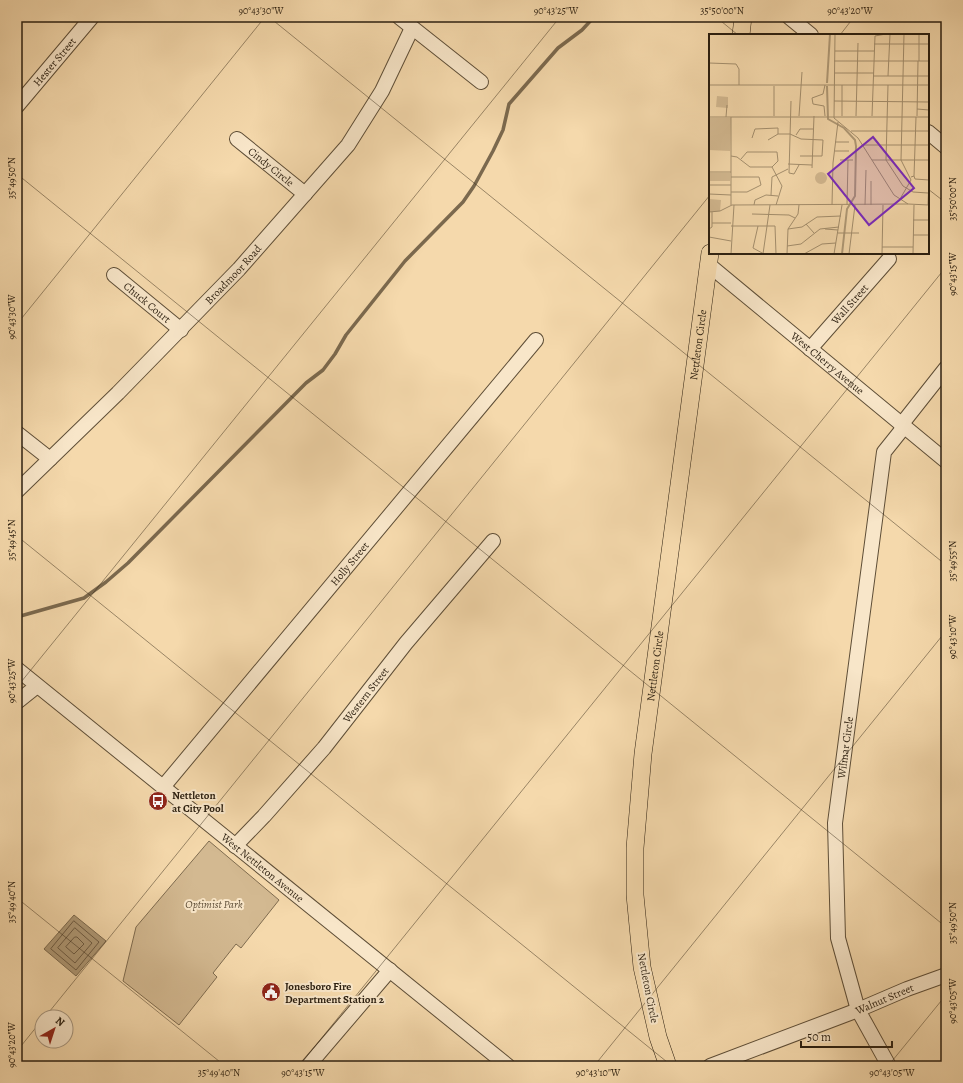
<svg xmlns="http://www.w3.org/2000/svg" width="963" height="1083" font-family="Alegreya,serif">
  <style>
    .green { fill: #d3b991; stroke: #7f6c50 }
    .water { fill: #b09a77; stroke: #7b694e }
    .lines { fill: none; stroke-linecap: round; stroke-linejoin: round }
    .shore { stroke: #6e5c44; stroke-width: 1 }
    .stream { stroke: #7b694e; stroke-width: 3.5 }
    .minor-casing { stroke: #5e4e37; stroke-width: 16 }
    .major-casing { stroke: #2b1f10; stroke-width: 18 }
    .minor { stroke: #f8e6c9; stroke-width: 14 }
    .major { stroke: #f5d9ac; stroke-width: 17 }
    .ticks { fill: none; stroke: #2b1f10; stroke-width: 1; stroke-opacity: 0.45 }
    .labels { text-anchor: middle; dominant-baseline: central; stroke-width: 4; stroke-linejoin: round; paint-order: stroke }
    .street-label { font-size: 11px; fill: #2b1f10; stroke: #f8e6c9 }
    .poi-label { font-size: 11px; font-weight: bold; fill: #2b1f10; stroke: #f8e6c9; text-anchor: start }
    .park-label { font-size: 11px; font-style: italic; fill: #5d4d37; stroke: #f8e6c9 }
    .inset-river { fill: none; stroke: #b09a77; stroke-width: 2 }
    .inset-road { fill: none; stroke: #a48f6e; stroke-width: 1 }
    .view { fill: #7b2cbf; fill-opacity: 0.15; stroke: #7b2cbf; stroke-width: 2 }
    .inset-edge { fill: none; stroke: #2b1f10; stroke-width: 2 }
    .neatline { fill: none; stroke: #2b1f10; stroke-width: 1.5 }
    .ticks-label { font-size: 10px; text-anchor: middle; fill: #2b1f10 }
  </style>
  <rect width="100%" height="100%" fill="#f5d9ac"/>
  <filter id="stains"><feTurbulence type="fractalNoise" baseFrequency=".005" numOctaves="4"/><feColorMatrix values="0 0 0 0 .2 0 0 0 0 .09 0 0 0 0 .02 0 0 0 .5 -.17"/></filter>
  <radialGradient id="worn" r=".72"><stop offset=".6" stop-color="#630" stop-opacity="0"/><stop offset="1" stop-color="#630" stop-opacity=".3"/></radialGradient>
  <path class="green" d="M209,841L279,900L241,948L236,944L213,973L217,977L179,1025L123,981L136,927Z"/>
  <path class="water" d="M74,915L106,941L76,976L44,949Z"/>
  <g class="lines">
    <g class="shore">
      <path d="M74,921L99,942L76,970L51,949Z"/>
      <path d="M75,928L92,943L75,963L58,948Z"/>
      <path d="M75,937H77L84,944L74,954L66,947Z"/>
    </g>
    <path class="stream" d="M17,617L84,598L106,582L128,563L306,383L323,370L335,354L346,335L405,261L463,202L474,186L493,151L503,130L509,104L558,48L582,30L594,17"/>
    <g class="minor-casing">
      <g id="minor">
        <path d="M399,17L481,82"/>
        <path d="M789,17L811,35"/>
        <path id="s1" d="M17,106L92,17"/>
        <path d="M928,132L946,147"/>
        <path id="s2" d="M237,139L305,194"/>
        <path id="s3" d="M709,265L946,461"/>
        <path id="s4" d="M114,275L181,330"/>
        <path id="s5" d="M810,349L889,259"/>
        <path d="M901,425L946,368"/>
        <path d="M17,433L50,459"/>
        <path id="s6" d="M17,491L118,393L239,269L348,145L382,91L412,28"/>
        <path id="s7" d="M17,669L508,1066"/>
        <path d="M17,702L37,686"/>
        <path id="s8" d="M163,787L536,340"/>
        <path id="s9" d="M235,846L264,816L324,748L406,643L493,541"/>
        <path d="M308,1066L390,970"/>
        <path id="s10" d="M710,1066L858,1010L907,989L946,975"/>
        <path id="s11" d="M889,1066L858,1010L838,938L835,823L884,452L904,427"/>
      </g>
    </g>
    <g class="major-casing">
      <g id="major">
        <path d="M741,35L743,17"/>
        <path id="s12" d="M668,1066L658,1037L642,967L635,895V848L643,754L710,253"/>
      </g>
    </g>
    <use href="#minor" class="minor"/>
    <use href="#major" class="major"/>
  </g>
  <path class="ticks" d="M269,17L946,565M716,17L738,35M840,35L854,17M17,174L946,927M928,189L946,203M17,324L265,17M17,536L672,1066M17,687L560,17M17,898L225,1066M45,1017L710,195M17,1051L42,1020M299,1066L946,267M594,1066L946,631M888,1066L946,995"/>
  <defs>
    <g id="bus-disc" transform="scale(1)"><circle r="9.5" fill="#8f2418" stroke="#f8e6c9"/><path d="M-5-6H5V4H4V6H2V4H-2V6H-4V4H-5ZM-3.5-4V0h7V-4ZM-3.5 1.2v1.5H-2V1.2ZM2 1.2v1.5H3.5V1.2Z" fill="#fff"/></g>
    <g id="civic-disc" transform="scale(1)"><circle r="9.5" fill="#8f2418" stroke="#f8e6c9"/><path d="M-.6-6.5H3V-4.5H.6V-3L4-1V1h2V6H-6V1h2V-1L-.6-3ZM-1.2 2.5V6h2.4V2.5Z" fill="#fff"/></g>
  </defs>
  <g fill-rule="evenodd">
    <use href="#bus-disc" x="158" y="801"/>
    <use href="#civic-disc" x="271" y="992"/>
  </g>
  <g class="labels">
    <g class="street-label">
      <text stroke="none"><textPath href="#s1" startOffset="58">Hester Street</textPath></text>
      <text stroke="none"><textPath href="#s2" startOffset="44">Cindy Circle</textPath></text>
      <text stroke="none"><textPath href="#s6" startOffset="306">Broadmoor Road</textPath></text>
      <text stroke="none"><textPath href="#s4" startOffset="43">Chuck Court</textPath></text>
      <text stroke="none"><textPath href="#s5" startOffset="60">Wall Street</textPath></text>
      <text stroke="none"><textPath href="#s12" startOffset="729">Nettleton Circle</textPath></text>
      <text stroke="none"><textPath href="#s3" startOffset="154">West Cherry Avenue</textPath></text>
      <text stroke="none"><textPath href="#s8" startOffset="291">Holly Street</textPath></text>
      <text stroke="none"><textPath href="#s12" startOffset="405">Nettleton Circle</textPath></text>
      <text stroke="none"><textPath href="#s9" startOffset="200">Western Street</textPath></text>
      <text stroke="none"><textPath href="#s11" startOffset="330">Wilmar Circle</textPath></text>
      <text stroke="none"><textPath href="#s7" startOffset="316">West Nettleton Avenue</textPath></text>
      <text transform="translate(648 988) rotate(79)">Nettleton Circle</text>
      <text stroke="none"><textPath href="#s10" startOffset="187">Walnut Street</textPath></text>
    </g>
    <g class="poi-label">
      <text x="172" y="795">Nettleton<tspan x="172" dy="13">at City Pool</tspan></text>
      <text x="285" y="986">Jonesboro Fire<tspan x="285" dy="13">Department Station 2</tspan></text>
    </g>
    <g class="park-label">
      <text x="214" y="904">Optimist Park</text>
    </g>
  </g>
  <g transform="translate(709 34)">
    <rect width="220" height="220" fill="#f5d9ac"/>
    <path d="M8,62L19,63V74L7,73ZM0,84H22L21,117L0,116ZM106 144a6 6 0 1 1 12 0a6 6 0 1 1-12 0ZM0,139H21V147H0ZM0,165L12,166L11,177L0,178Z" fill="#d3b991"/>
    <path class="inset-river" d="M118,49L121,0M118,52L119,85L135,94L146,106L147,112L146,162L138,175L133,220"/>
    <path class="inset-road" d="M126,0L125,84L149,104L185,161L199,170L220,171M165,10H220M126,17H165M125,27H220M210,27V0M0,29L27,30L30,35V51M126,39H165M164,42H220M179,42L181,0M0,51H125M125,51H220M82,67L80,139L85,140L90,131M125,67L220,68M208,75L220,76M65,82V52M90,82L93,38M116,82L115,72L104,70L103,64L114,60L116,51M133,82V51M147,82L149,9M163,82L166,2L177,0M208,82L209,27M0,83H220M17,83L18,71M22,83V171M142,97H220M87,101L91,95H104M43,104L46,95L69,94V100M59,106L69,100H81L92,105L114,106L113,122H91M126,108H140M153,111H220M126,117H140M22,122L28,123L41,133H63M32,125L38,118H68L69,127L63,133M131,126H144M163,126H220M177,126L179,51M177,126L194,152L204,158L219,159M192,126L195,0M192,126L202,146M79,130L103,131M63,133L73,152L67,171M103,134L105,82M0,138H22M205,142L206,145L220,146M202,143L205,142L207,83M0,151H22M22,158H38L52,151L50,143H22M0,160L22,161M62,161L63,143L79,135M191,165L202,146M45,171L46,166L57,161L69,162M123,171L124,129L129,88M138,171L139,126M156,171L157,136M162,171V147M219,171L220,144M0,178L11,177L23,171L199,170M43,180L80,181L86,184M204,186H220M3,189H22M97,190L105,199M22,192H66L67,220M49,192L44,214L55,220M0,195L3,193V178M79,195L93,193L108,183L132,182M116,195L129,196M129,199H150M204,201H220M0,203L22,207M78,212L92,210L111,195L130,193M173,213H204M22,220L25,171M54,220L61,171M78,220L79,195L89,180L90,171M95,220L113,210L127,209M125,220L133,171M140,220L146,171M173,220L174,171M204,220L205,171"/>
    <path class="view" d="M164,103L205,154L160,191L119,140Z"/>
    <rect width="220" height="220" class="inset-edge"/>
  </g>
  <rect width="963" height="1083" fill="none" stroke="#f5d9ac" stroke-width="44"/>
  <g transform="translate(54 1029) rotate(39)"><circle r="19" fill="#f8e6c9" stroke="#a6967f"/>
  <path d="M0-3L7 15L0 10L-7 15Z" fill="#8f2418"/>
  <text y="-6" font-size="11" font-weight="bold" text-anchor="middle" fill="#2b1f10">N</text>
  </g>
  <path d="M801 1041v6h91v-6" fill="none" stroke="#2b1f10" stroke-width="2"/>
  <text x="807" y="1041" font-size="12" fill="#2b1f10" stroke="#f8e6c9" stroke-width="3" paint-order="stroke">50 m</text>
  <rect x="22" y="22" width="919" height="1039" class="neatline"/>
  <g class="ticks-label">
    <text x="261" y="14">90°43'30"W</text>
    <text x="556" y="14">90°43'25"W</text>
    <text x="722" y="14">35°50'00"N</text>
    <text x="850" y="14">90°43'20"W</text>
    <text transform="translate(11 178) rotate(-90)" y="4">35°49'50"N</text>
    <text transform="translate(952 199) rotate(-90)" y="4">35°50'00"N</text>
    <text transform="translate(952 274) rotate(-90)" y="4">90°43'15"W</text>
    <text transform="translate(11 317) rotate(-90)" y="4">90°43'30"W</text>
    <text transform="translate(11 540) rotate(-90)" y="4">35°49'45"N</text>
    <text transform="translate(952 561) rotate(-90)" y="4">35°49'55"N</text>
    <text transform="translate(952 637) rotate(-90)" y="4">90°43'10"W</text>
    <text transform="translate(11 681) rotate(-90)" y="4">90°43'25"W</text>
    <text transform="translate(11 902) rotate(-90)" y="4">35°49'40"N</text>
    <text transform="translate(952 923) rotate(-90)" y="4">35°49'50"N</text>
    <text transform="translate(952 1001) rotate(-90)" y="4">90°43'05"W</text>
    <text transform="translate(11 1045) rotate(-90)" y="4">90°43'20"W</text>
    <text x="219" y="1076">35°49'40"N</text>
    <text x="303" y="1076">90°43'15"W</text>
    <text x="598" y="1076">90°43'10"W</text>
    <text x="892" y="1076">90°43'05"W</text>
  </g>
  <rect width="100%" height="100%" filter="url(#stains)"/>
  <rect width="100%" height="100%" fill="url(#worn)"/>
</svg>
